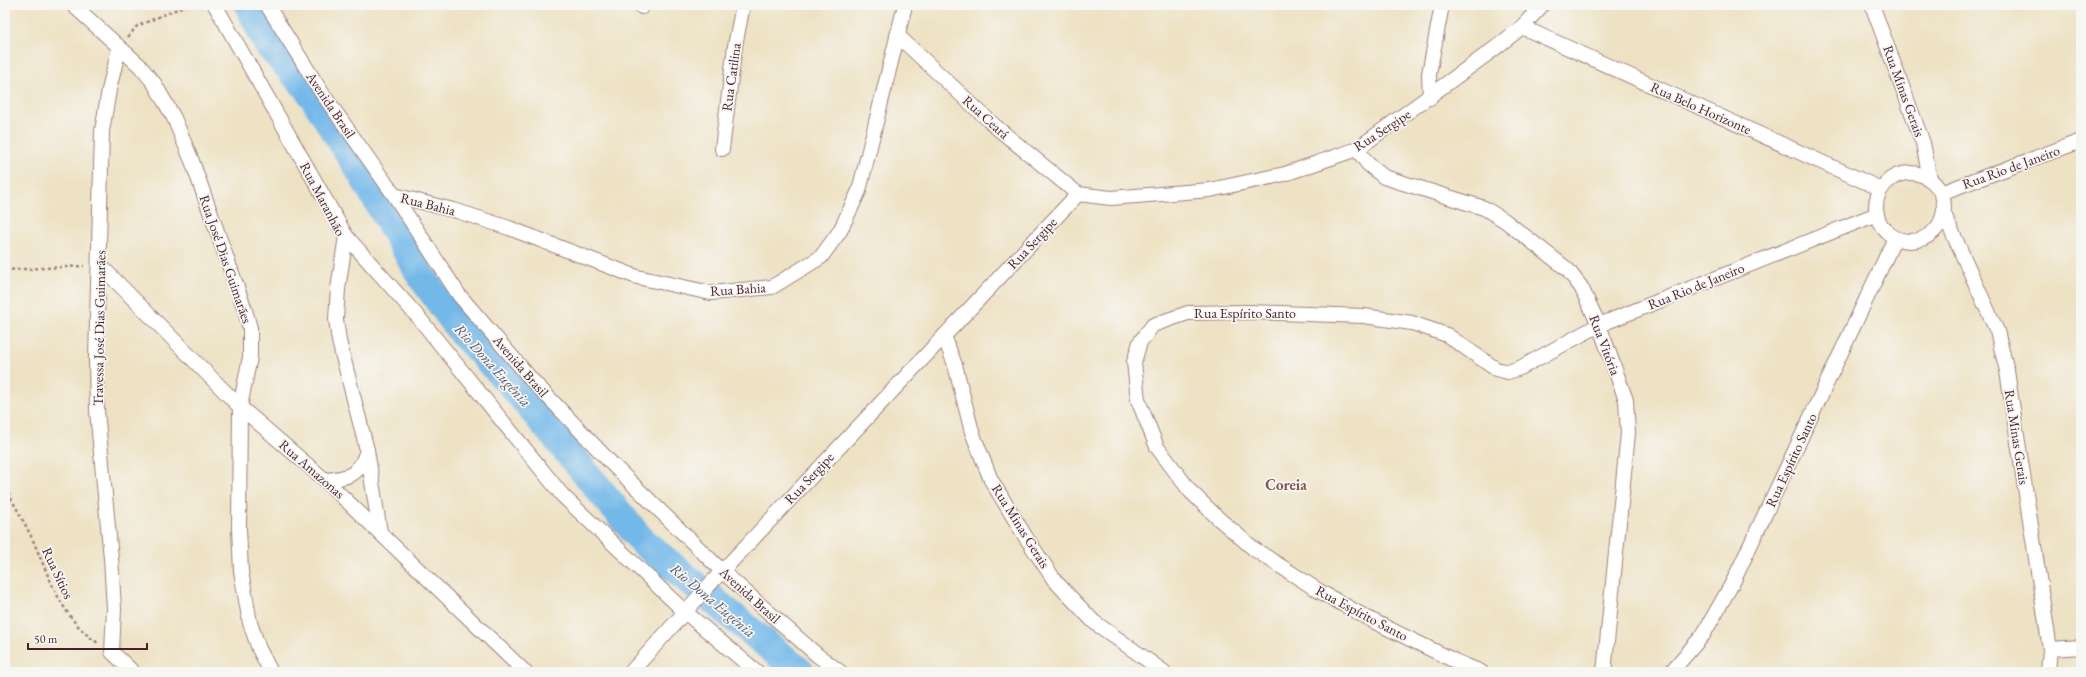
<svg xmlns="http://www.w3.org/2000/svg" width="2086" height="677" font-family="'EB Garamond',serif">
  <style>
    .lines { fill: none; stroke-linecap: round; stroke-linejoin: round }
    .river { stroke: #72b8e9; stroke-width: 29 }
    .street-casing { stroke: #9c8078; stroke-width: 16 }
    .path { stroke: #9c8078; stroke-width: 2.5; stroke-dasharray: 3 3; stroke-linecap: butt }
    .street { stroke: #fff; stroke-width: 14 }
    .labels { text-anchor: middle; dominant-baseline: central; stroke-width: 3.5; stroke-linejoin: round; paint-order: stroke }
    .street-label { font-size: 14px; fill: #4a1f2b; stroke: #f6f6f2 }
    .water-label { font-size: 15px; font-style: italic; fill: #58556e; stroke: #f6f6f2 }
    .neighbourhood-label { font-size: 15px; font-weight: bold; fill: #87524a; stroke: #f6f6f2 }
  </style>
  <rect width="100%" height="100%" fill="#f6f6f2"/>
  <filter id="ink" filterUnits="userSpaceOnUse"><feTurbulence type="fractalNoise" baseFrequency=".025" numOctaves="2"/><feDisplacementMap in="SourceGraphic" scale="8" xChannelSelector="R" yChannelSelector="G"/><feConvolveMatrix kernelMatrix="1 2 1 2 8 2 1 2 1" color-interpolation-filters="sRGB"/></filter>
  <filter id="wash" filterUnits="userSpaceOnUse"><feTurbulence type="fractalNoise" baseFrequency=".012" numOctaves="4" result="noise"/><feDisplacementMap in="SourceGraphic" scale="16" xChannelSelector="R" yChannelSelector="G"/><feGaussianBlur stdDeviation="0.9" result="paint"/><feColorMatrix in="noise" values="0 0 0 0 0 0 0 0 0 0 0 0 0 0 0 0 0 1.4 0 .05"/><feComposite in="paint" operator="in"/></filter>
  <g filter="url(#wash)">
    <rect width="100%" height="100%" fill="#eee2c4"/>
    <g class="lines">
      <path class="river" d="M249,5L268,45L309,90L359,169L421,276L463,334L511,384L643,542L800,672"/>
    </g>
  </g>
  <g filter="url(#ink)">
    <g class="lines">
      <g class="street-casing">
        <g id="street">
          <path d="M73,5L139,65L154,83L174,118L192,161L244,307L250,328V357L240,407L239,529L241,571L250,623L259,649L271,672"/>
          <path d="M215,5L346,236L338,289L336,319L339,341L367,450L380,532"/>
          <path d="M267,5L322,93L394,195L459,295L532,380L613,465L722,571L817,655L840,672"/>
          <path d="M1872,5L1923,143L1930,179"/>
          <path d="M642,7L643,5"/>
          <path d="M1522,27L1881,189"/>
          <path d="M897,35L996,127L1078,194"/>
          <path d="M119,48L109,90L102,131L96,359L97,411L111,558L114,609L112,652L133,672"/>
          <path d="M1430,98L1429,74L1442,5"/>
          <path d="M722,149L735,46L743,5"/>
          <path d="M1357,149L1368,164L1384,177L1484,208L1504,220L1567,269L1581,287L1599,325L1626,400L1628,433L1604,672"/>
          <circle cx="1910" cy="207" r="34"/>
          <path d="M1941,193L2081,141"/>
          <path d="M1078,194L1111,198L1210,190L1285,174L1357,149L1494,49L1522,27L1542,5"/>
          <path d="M394,195L457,211L509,228L637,277L711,293L772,287L821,257L840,231L859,191L905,5"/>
          <path d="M1944,214L1997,331L2007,371L2050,649L2048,672"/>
          <path d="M346,236L419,318L563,496L685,612L757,672"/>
          <path d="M100,265L240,407L325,480L525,672"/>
          <path d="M944,336L955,365L972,432L991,480L1025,536L1055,581L1094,622L1164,672"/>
          <path d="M325,480C349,478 360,475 367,450"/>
          <path d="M2050,649L2081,647"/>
          <path d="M631,672L712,582L1078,194"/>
          <path d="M1481,672L1457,662L1371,620L1319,591L1254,549L1219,519L1190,491L1157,447L1138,400L1134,362L1140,342L1153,325L1188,313L1248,312L1364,316L1412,323L1447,335L1496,369L1508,372L1520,368L1599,325L1877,214"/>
          <path d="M1671,672L1703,635L1733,582L1895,238"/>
        </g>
      </g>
      <g class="path">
        <path d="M128,37L137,26L187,5"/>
        <path d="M5,270L84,266"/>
        <path d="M5,487C14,504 23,520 31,536C49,575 60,618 98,643"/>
      </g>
      <use href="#street" class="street"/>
    </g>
  </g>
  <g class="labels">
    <g class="street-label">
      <text transform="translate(731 77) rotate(-82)">Rua Catilina</text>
      <text transform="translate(1904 91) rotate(70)">Rua Minas Gerais</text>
      <text transform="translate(331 105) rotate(56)">Avenida Brasil</text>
      <text transform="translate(1701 108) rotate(24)">Rua Belo Horizonte</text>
      <text transform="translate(986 117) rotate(42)">Rua Ceará</text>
      <text transform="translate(1382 130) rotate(-33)">Rua Sergipe</text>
      <text transform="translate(2011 167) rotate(-20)">Rua Rio de Janeiro</text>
      <text transform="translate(323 199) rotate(62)">Rua Maranhão</text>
      <text transform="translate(428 204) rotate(14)">Rua Bahia</text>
      <text transform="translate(1032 243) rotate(-47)">Rua Sergipe</text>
      <text transform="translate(226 259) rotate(71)">Rua José Dias Guimarães</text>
      <text transform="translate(1696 286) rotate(-22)">Rua Rio de Janeiro</text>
      <text transform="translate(738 289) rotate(-4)">Rua Bahia</text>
      <text x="1245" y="313">Rua Espírito Santo</text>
      <text transform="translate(99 328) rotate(-89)">Travessa José Dias Guimarães</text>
      <text transform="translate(1605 345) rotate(69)">Rua Vitória</text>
      <text transform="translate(521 366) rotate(49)">Avenida Brasil</text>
      <text transform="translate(2017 437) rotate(81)">Rua Minas Gerais</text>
      <text transform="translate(1791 460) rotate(-65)">Rua Espírito Santo</text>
      <text transform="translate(312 469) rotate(41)">Rua Amazonas</text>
      <text transform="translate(809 478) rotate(-47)">Rua Sergipe</text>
      <text transform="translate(1021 526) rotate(58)">Rua Minas Gerais</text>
      <text transform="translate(58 573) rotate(65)">Rua Sítios</text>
      <text transform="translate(750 595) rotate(42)">Avenida Brasil</text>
      <text transform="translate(1362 613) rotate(28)">Rua Espírito Santo</text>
    </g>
    <g class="water-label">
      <text transform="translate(493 365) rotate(48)">Rio Dona Eugênia</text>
      <text transform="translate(713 600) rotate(40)">Rio Dona Eugênia</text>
    </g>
    <g class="neighbourhood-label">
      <text x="1286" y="484">Coreia</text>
    </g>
  </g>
  <rect width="2086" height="677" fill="none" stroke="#f6f6f2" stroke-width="20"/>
  <path d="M28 643v6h119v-6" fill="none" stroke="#4a1f2b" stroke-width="2"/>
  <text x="34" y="643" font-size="12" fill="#4a1f2b" stroke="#f6f6f2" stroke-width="3" paint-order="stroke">50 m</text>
</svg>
